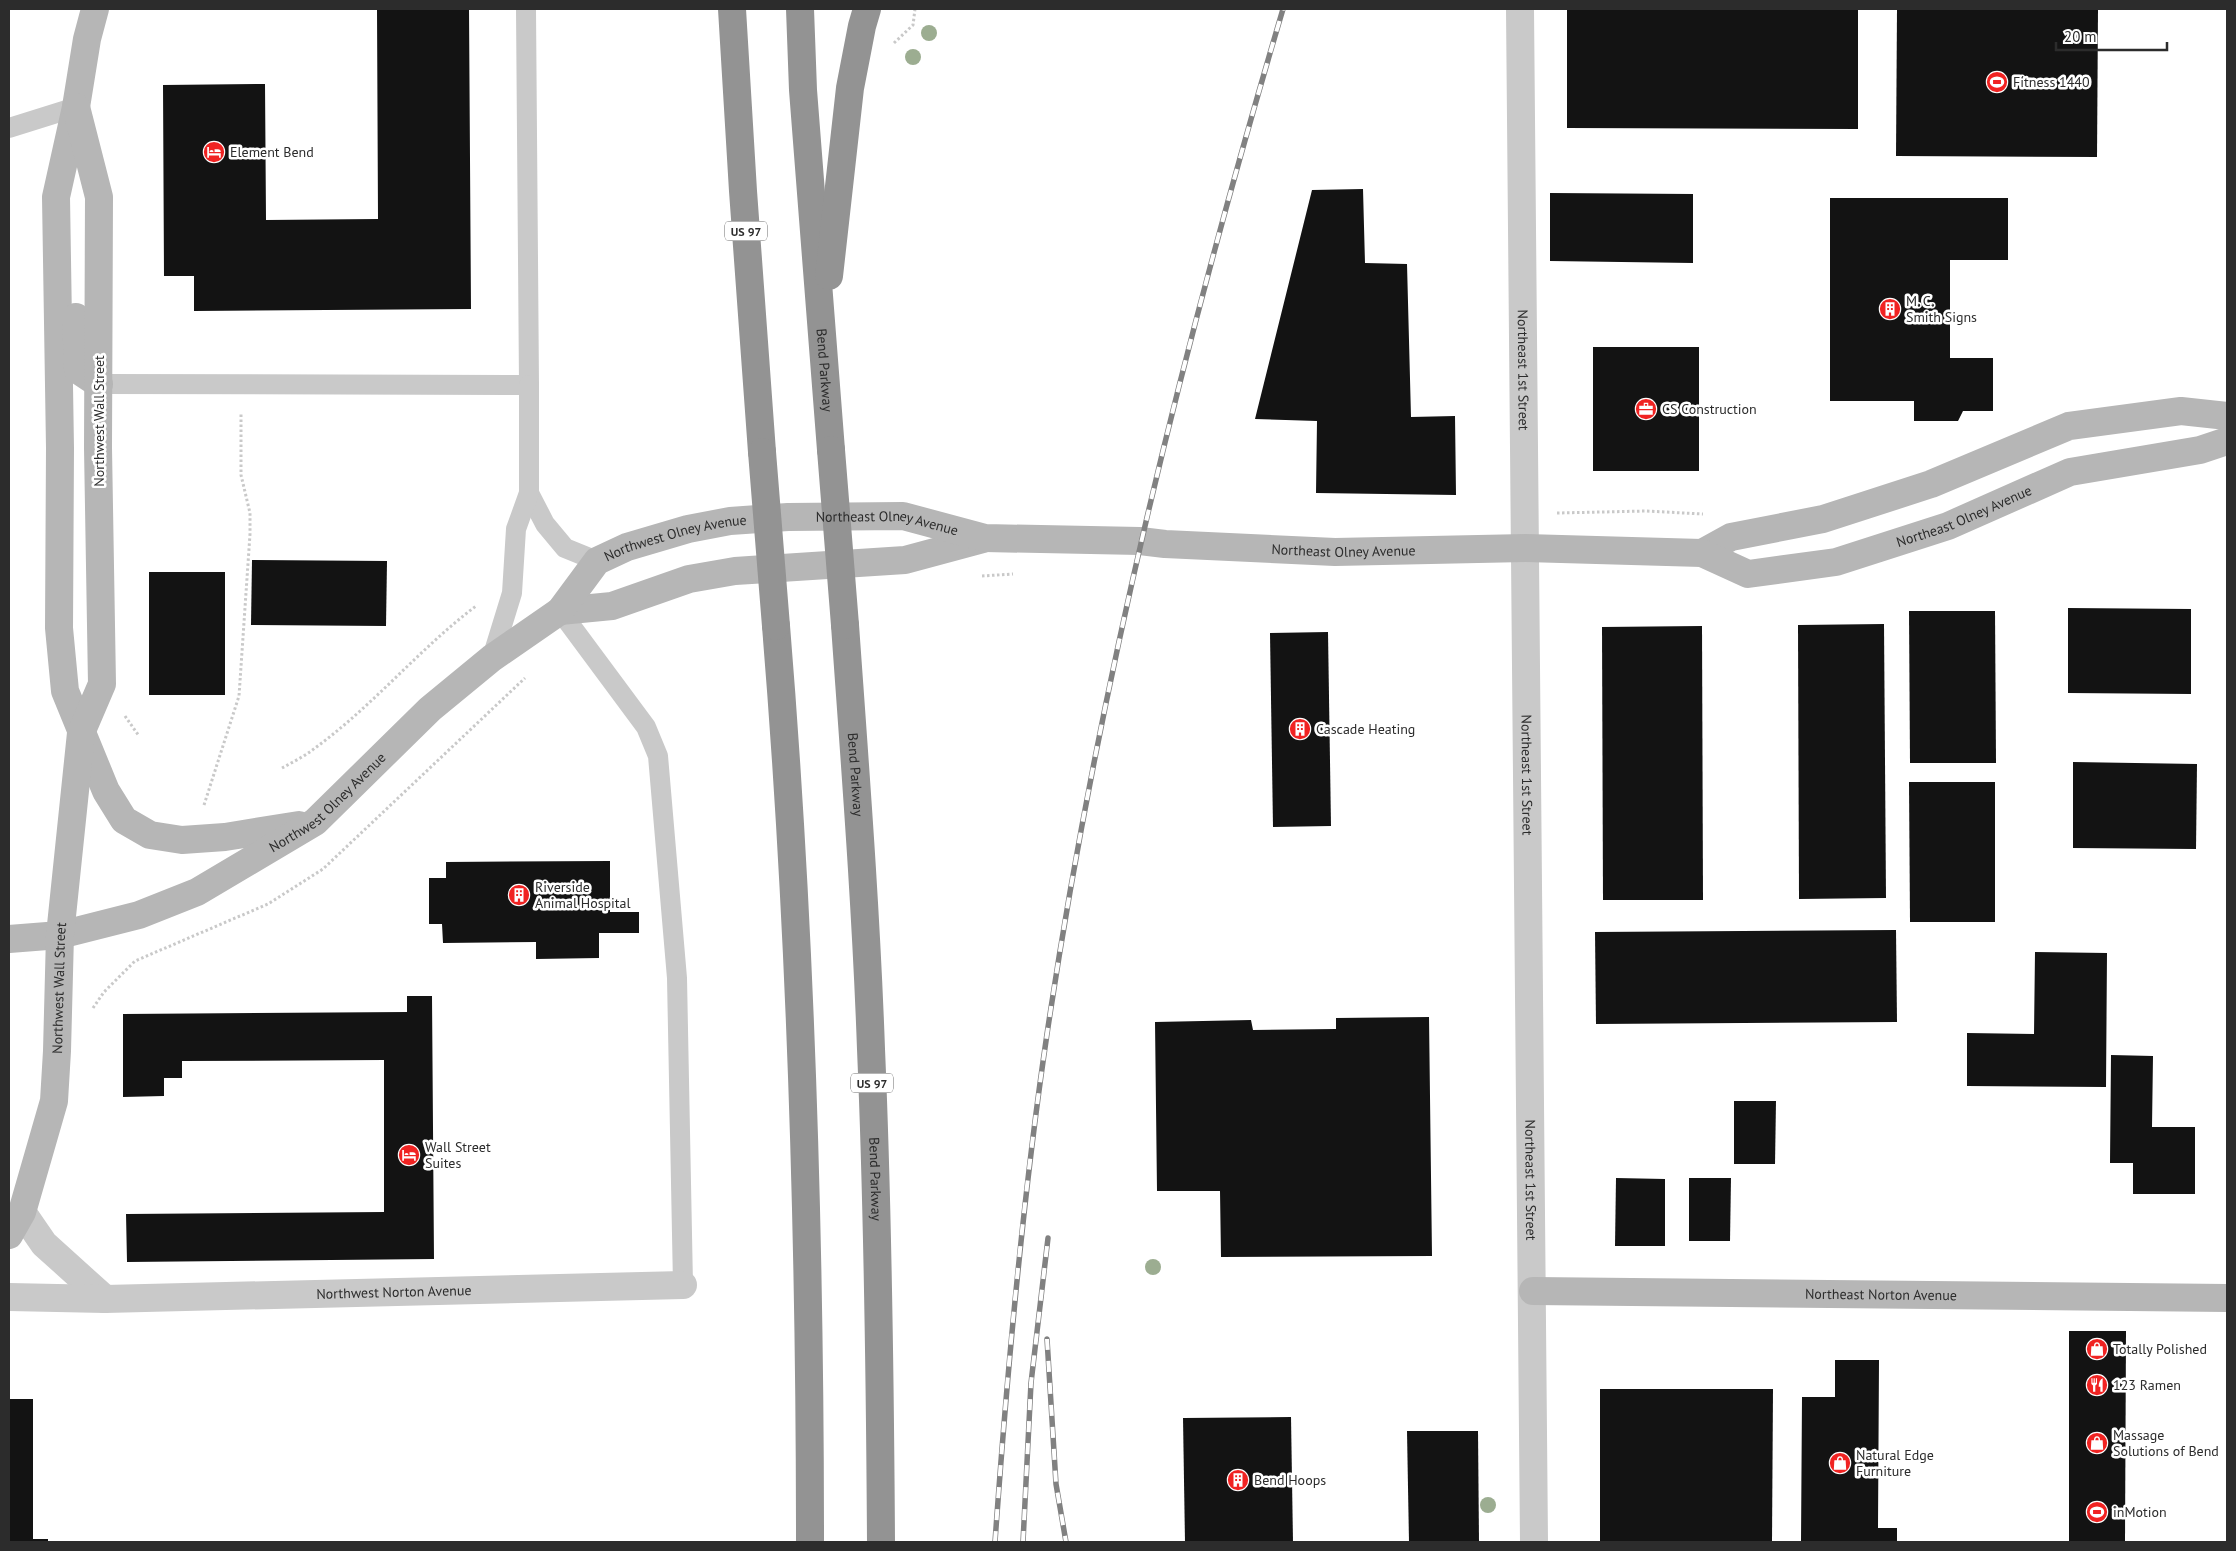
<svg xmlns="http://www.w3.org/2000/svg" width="2236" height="1551" font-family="'PT Sans',sans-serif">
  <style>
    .building { fill: #131313 }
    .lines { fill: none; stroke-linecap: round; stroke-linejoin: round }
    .path { stroke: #c9c9c9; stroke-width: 3; stroke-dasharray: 2.5 2.5; stroke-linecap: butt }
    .lane { stroke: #c9c9c9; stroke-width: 20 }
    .street { stroke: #c9c9c9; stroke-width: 28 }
    .secondary { stroke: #b6b6b6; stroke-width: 28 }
    .highway { stroke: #939393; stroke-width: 28 }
    .rail-casing { stroke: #818181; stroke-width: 5.5 }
    .rail { stroke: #fff; stroke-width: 4; stroke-dasharray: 11; stroke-linecap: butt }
    .highway-bridge { stroke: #939393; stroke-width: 28 }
    .tree { fill: #9cad91 }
    .labels { text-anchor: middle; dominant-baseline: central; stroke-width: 5; stroke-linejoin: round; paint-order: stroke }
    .shield { fill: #fff; stroke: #6b6b6b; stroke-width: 1 }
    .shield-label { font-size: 12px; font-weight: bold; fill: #2c2c2c }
    .poi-label { font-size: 14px; fill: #2c2c2c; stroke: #fff; text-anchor: start }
    .street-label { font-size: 14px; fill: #2c2c2c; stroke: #fff }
  </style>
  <rect width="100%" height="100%" fill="#fff"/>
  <g class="building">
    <path d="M377,9H469L471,309L194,311V276H164L163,85L265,84L266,220L378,219Z"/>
    <path d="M1567,9H1858V129L1567,128Z"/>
    <path d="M1897,9H2098L2097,157L1896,156Z"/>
    <path d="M1363,189L1365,263L1407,264L1411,417L1455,416L1456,495L1316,493L1317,421L1255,419L1312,190Z"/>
    <path d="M1550,193L1693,194V263L1550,261Z"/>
    <path d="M1830,198H2008V260H1950V358H1993V411H1963L1958,421H1914V401H1830Z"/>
    <rect x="1593" y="347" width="106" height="124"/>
    <path d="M252,560L387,561L386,626L251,625Z"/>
    <rect x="149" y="572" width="76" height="123"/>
    <path d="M2068,608L2191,609V694L2068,693Z"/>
    <path d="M1909,611H1995L1996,763H1910Z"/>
    <path d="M1884,624L1886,898L1799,899L1798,625Z"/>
    <path d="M1702,626L1703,900H1603L1602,627Z"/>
    <path d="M1328,632L1331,826L1273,827L1270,633Z"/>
    <path d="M2073,762L2197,764L2196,849L2073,848Z"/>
    <path d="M1909,782H1995V922H1910Z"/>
    <path d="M610,861V912H639V933H599V958L536,959V942L443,943L442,924H429V878H446V862Z"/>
    <path d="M1896,930L1897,1022L1596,1024L1595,932Z"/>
    <path d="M2035,952L2107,953L2106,1087L1967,1086V1033L2034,1034Z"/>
    <path d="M407,996H432L434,1259L127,1262L126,1214L384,1212V1060L182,1061V1078H164V1096L123,1097V1014L407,1012Z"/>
    <path d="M1429,1017L1432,1256L1221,1257L1220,1191H1157L1155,1022L1251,1020L1253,1030L1336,1029V1018Z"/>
    <path d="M2111,1055L2153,1056L2152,1127H2195V1194H2133V1163H2110Z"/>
    <path d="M1734,1101H1776L1775,1164H1734Z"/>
    <path d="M1616,1178L1665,1179V1246H1615Z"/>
    <path d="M1689,1178H1731L1730,1241H1689Z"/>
    <path d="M2069,1331H2126L2125,1542H2069Z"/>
    <path d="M1835,1360H1879L1878,1528H1897V1542H1801L1802,1397H1835Z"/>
    <path d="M1600,1389H1773L1772,1542H1600Z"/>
    <path d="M9,1399H33V1539H48V1542H9Z"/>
    <path d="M1291,1417L1293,1542H1185L1183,1418Z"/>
    <path d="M1407,1431H1478L1479,1542H1409Z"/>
  </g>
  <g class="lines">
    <g class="path">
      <path d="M894,43L913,25L915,9"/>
      <path d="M1557,513L1646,511L1703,514"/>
      <path d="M982,576L1013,574"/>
      <path d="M125,716L139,736"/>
      <path d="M282,768C293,762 305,756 315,748C373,706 419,649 476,606"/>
      <path d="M204,805L239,696L250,534V513L241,475V413"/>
      <path d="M93,1008L104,992L135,961L268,904L323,869L525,678"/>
    </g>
    <g class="lane">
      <path d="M9,128L76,107"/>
      <path d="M99,384L529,385L526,9"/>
      <path d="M529,493L545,524L565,548L597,561"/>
      <path d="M560,611L646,727L658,756L677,978L683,1285"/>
      <path d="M492,658L512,593L516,529L529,493V385"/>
    </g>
    <g class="street">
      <path id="s1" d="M1520,9L1534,1542"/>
      <path d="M22,1212L44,1244L105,1299"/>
      <path id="s2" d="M9,1297L105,1299L683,1285"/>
    </g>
    <g class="secondary">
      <path d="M95,9L87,39L76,107L56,197L60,448L59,628L65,691L106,791L124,820L150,835L182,840L225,837L299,825"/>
      <path d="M76,317L78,370L99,384"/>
      <path d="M1702,553L1731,537L1823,519L1931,484L2069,426L2181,411L2227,416"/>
      <path d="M560,611L612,606L689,579L735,571L905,560L983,539"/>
      <path id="s3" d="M9,939L60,935L139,915L197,892L315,822L430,709L492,658L560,611L597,561L627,547L688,529L730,521L788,517L903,516L985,538L1140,541L1165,544L1335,552L1526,548L1702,553L1748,574L1836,562L1948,526L2070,472L2200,450L2227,441"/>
      <path id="s4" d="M9,1235L22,1212L54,1101L57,1051L60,935L81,733L102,684L98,448L99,197L76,107"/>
      <path id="s5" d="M1533,1291L2227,1298"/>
    </g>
    <g class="highway">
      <path d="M732,9L743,191L762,452"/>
      <path id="s6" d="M800,9L803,90L831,450"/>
      <path d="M829,276L850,88L862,26L867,9"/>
      <path id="s7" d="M845,625C855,766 866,907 871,1049C878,1213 880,1378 881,1542"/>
      <path d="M776,626C801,931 810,1236 810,1542"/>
    </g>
    <g class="rail-casing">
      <g id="rail">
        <path d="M1047,1339L1056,1484L1066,1542"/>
        <path d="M995,1542C1007,1372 1022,1203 1047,1034C1099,685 1183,347 1283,9"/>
        <path d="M1023,1542L1031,1383L1048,1238"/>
      </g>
    </g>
    <use href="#rail" class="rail"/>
    <g class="highway-bridge">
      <path d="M831,450L845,625"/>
      <path d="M762,452L776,626"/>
    </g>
  </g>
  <g class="tree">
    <circle cx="929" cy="33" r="8"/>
    <circle cx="913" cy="57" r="8"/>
    <circle cx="1153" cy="1267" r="8"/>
    <circle cx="1488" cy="1505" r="8"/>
  </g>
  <defs>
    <g id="stadium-disc" transform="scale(1.125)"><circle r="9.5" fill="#f02322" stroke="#fff"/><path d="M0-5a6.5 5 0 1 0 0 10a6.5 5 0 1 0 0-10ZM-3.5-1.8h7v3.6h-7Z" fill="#fff"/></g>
    <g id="hotel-disc" transform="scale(1.125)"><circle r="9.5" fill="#f02322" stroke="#fff"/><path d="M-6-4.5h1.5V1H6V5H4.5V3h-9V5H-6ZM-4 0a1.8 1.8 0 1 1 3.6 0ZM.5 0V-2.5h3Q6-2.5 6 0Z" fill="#fff"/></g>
    <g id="building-disc" transform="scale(1.125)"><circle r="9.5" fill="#f02322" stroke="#fff"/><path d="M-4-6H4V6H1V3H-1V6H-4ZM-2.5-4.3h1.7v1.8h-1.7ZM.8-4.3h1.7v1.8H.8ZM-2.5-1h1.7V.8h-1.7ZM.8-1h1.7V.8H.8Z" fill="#fff"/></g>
    <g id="office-disc" transform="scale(1.125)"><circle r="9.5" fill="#f02322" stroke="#fff"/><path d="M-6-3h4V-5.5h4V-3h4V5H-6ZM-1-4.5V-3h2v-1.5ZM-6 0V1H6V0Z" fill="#fff"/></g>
    <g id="shop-disc" transform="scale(1.125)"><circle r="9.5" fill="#f02322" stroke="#fff"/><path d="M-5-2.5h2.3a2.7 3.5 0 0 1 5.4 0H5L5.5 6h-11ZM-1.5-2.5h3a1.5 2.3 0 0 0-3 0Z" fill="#fff"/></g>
    <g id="restaurant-disc" transform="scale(1.125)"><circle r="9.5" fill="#f02322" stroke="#fff"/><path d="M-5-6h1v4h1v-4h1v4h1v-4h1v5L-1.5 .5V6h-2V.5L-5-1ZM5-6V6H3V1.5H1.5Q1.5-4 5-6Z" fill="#fff"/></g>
  </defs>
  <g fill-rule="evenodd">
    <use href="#stadium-disc" x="1997" y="82"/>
    <use href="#hotel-disc" x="214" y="152"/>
    <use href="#building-disc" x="1890" y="309"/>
    <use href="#office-disc" x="1646" y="409"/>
    <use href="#building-disc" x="1300" y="729"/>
    <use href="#building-disc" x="519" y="895"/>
    <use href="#hotel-disc" x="409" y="1155"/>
    <use href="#shop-disc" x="2097" y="1349"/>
    <use href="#restaurant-disc" x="2097" y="1385"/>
    <use href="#shop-disc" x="2097" y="1443"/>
    <use href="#shop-disc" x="1840" y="1463"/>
    <use href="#building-disc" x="1238" y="1480"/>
    <use href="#stadium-disc" x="2097" y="1512"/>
  </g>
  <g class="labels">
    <g class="shield">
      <rect x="725" y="221.5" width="42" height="19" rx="4"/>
      <rect x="851" y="1073.5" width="42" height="19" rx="4"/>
    </g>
    <g class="shield-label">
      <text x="746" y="231">US 97</text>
      <text x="872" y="1083">US 97</text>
    </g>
    <g class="poi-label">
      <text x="2013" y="82">Fitness 1440</text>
      <text x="230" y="152">Element Bend</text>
      <text x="1906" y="301">M. C.<tspan x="1906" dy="16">Smith Signs</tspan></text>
      <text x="1662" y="409">CS Construction</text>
      <text x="1316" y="729">Cascade Heating</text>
      <text x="535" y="887">Riverside<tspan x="535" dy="16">Animal Hospital</tspan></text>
      <text x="425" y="1147">Wall Street<tspan x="425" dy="16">Suites</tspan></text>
      <text x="2113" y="1349">Totally Polished</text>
      <text x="2113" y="1385">123 Ramen</text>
      <text x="2113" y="1435">Massage<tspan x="2113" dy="16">Solutions of Bend</tspan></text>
      <text x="1856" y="1455">Natural Edge<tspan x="1856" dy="16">Furniture</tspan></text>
      <text x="1254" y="1480">Bend Hoops</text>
      <text x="2113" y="1512">inMotion</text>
    </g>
    <g class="street-label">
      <text stroke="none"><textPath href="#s6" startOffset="362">Bend Parkway</textPath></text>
      <text stroke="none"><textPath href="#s1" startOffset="361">Northeast 1st Street</textPath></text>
      <text transform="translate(99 421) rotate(-90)">Northwest Wall Street</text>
      <text stroke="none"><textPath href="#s3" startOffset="2109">Northeast Olney Avenue</textPath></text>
      <text stroke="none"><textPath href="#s3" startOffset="1016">Northeast Olney Avenue</textPath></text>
      <text stroke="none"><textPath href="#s3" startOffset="801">Northwest Olney Avenue</textPath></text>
      <text stroke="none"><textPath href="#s3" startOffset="1475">Northeast Olney Avenue</textPath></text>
      <text stroke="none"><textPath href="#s7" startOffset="150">Bend Parkway</textPath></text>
      <text stroke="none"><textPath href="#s1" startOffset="766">Northeast 1st Street</textPath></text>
      <text stroke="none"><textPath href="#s3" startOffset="354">Northwest Olney Avenue</textPath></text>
      <text stroke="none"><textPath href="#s4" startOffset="255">Northwest Wall Street</textPath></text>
      <text stroke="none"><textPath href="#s7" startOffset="555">Bend Parkway</textPath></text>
      <text stroke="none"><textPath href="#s1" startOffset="1171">Northeast 1st Street</textPath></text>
      <text stroke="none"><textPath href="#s2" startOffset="385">Northwest Norton Avenue</textPath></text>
      <text stroke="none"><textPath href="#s5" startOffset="348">Northeast Norton Avenue</textPath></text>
    </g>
  </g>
  <rect width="2236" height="1551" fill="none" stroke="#2c2c2c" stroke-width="20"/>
  <path d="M2056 42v8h111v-8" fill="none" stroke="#2c2c2c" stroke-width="2.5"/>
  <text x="2064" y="42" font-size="15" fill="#2c2c2c" stroke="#ffffff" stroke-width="4" paint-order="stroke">20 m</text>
</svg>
